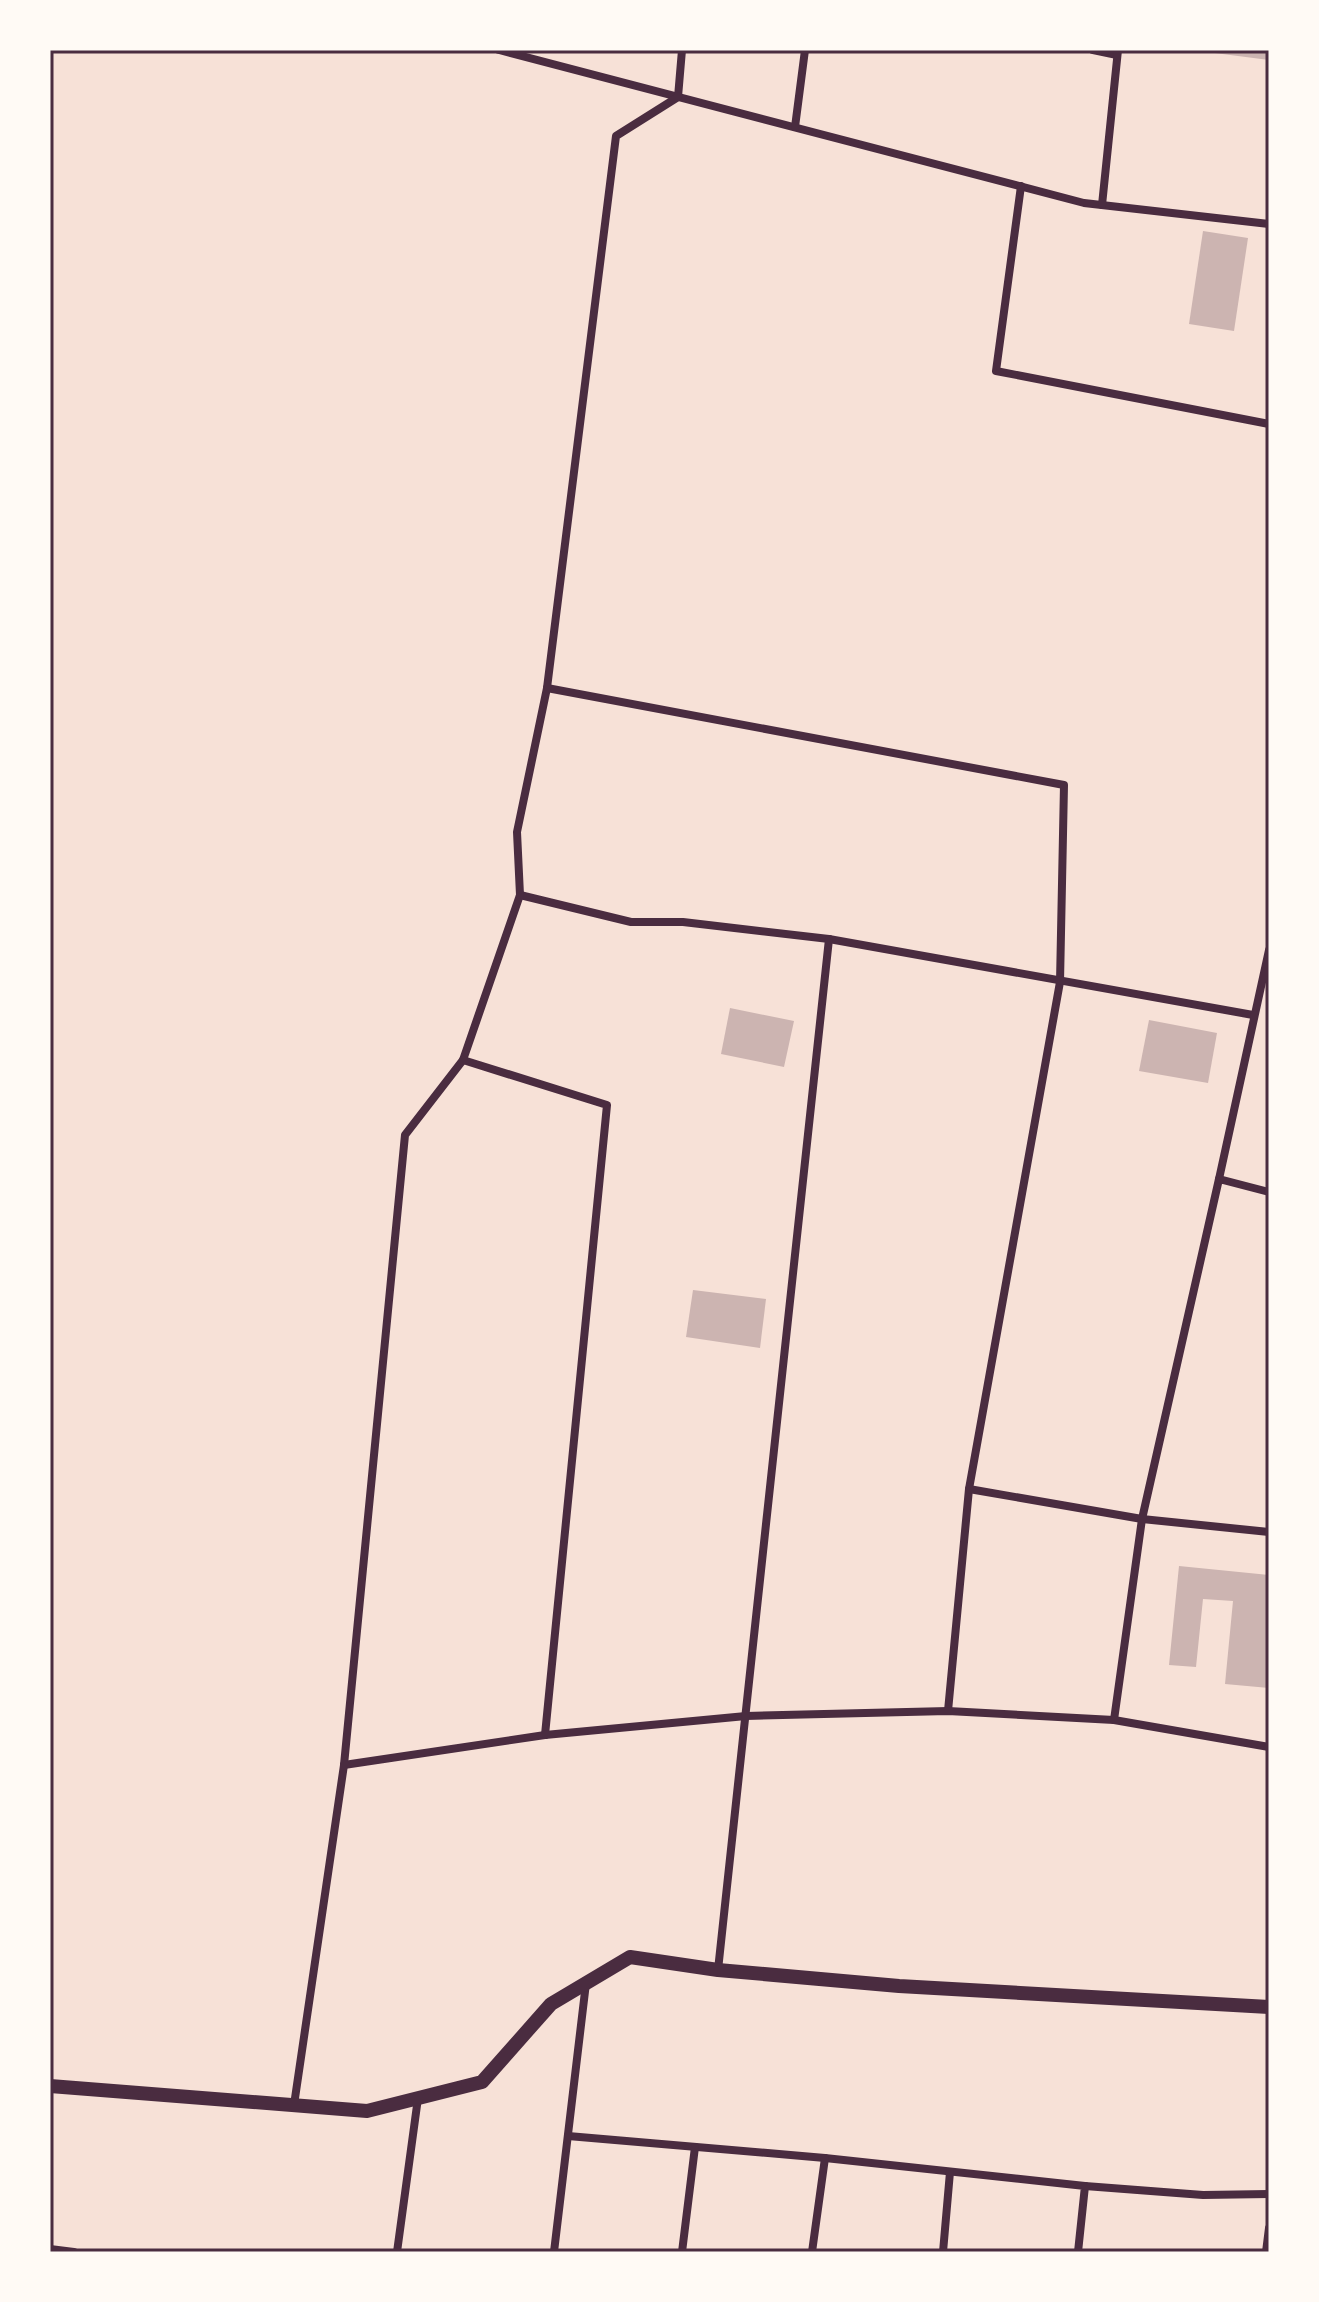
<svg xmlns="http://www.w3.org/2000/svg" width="1319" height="2302" font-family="'PT Serif',serif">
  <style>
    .building { fill: #ccb4b1 }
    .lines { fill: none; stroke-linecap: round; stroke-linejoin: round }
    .minor { stroke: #4a2c40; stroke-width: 8 }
    .tertiary { stroke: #4a2c40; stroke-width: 14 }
    .neatline { fill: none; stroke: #4a2c40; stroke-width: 3 }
  </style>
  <rect width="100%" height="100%" fill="#f7e1d7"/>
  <g class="building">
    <path d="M1207,50H1269V60L1207,52Z"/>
    <path d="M1203,231L1248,238L1234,331L1189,324Z"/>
    <path d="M730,1008L794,1021L784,1067L721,1054Z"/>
    <path d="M1149,1020L1217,1033L1208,1083L1139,1071Z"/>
    <path d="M693,1290L766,1299L760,1348L686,1337Z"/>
    <path d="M1179,1566L1269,1575V1688L1225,1684L1233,1601L1203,1599L1196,1667L1169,1665Z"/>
  </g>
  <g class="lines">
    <g class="minor">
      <path d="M499,50L1084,203L1269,224"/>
      <path d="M1093,50L1117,55"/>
      <path d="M795,127L805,50"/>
      <path d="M1021,186L996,371L1269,424"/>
      <path d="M1102,205L1118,50"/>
      <path d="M547,688L1064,785L1060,982L969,1489L948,1711"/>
      <path d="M520,895L631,922H683L829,939L1253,1015"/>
      <path d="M1219,1179L1269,950"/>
      <path d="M969,1489L1142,1519L1269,1532"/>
      <path d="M1114,1720L1142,1519L1219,1179L1269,1192"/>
      <path d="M545,1735L607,1105L463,1060L520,895L517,832L547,688L616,136L678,97L682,50"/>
      <path d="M344,1765L545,1735L746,1716L948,1711L1114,1720L1269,1747"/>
      <path d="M718,1970L829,939"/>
      <path d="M294,2105L344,1765L405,1135L463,1060"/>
      <path d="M568,2136L825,2158L1085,2186L1078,2252"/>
      <path d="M1085,2186L1203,2195L1269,2194"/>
      <path d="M50,2249L74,2252"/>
      <path d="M397,2252L418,2098"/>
      <path d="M554,2252L586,1983"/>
      <path d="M682,2252L695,2147"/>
      <path d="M812,2252L825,2158"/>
      <path d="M943,2252L950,2172"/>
      <path d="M1266,2252L1269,2228"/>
    </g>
    <path class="tertiary" d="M50,2086L367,2111L482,2082L551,2004L630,1957L718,1970L899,1986L1269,2007"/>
  </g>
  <rect width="1319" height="2302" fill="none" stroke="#fffaf5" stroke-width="104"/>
  <rect x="52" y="52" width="1215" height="2198" class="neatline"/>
</svg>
